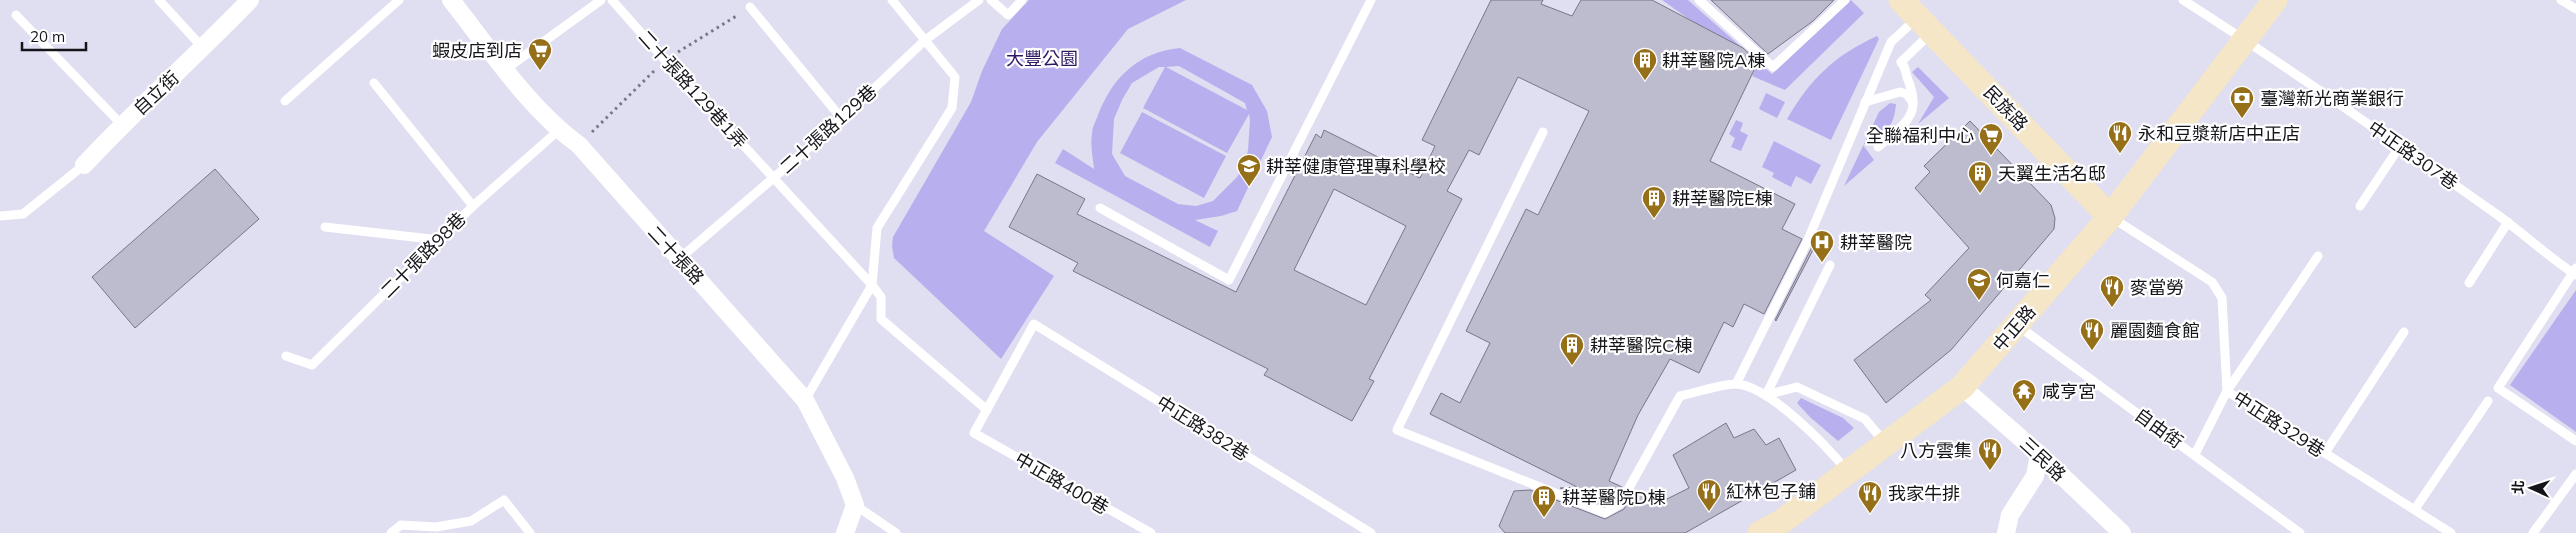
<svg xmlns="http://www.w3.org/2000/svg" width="2576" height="533" font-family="Mulish,'Noto Sans TC',sans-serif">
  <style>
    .green { fill: #b8b0ee; fill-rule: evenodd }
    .building { fill: #bdbccf; stroke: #787687; fill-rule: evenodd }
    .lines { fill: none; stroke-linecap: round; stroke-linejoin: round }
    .path { stroke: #797884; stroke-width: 3; stroke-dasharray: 2.5 4; stroke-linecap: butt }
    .lane { stroke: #fff; stroke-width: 9 }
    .street { stroke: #fff; stroke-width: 18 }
    .secondary { stroke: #f4e6c7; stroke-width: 25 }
    .labels { text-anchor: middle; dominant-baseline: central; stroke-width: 4.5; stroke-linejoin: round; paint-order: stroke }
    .poi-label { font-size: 18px; fill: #14141a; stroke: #fff; text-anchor: start }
    .park-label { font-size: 18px; fill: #2d1861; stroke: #fff }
    .street-label { font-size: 18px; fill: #14141a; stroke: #fff }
  </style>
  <rect width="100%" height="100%" fill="#e0def1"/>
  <g class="green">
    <path d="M1029,0H1186L1128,29L1037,142L984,231L1054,276L1001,359L894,258L892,246L893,237L971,102L982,71L1002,29Z"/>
    <path d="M1662,0H1688L1772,74L1851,0L1864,13L1785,90L1752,76L1756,67Z"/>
    <path d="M1877,36L1879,39L1831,140L1787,119C1811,78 1834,56 1877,36Z"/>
    <path d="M1180,48L1252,85L1267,111L1272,137L1237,211L1221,216L1195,220L1218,231L1210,247L1055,163L1063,149L1094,169C1093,157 1090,146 1092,134C1092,127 1096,121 1098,115C1112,78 1138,52 1180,48ZM1179,66L1245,103L1247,110L1166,67ZM1159,67H1165L1143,108L1227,153L1249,114L1250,120L1248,150L1244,166L1237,177L1213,201L1196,206L1178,204L1125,176L1112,154L1114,119L1122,100L1132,83Z"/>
    <path d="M1918,67L1949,98L1918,124L1934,97L1912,72Z"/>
    <path d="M1766,93L1785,102L1777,118L1759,109Z"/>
    <path d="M1890,103L1896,104C1894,130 1884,132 1863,145L1874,160L1844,186L1879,112Z"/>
    <path d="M1142,112L1226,156L1204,198L1120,153Z"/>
    <path d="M1736,120L1743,123L1740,131L1748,135L1741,151L1731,147L1735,138L1729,134Z"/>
    <path d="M1774,141L1821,165L1811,184L1796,176L1791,187L1772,177L1774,173L1762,167Z"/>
    <path d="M2576,290V432L2510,385Z"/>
    <path d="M1801,398L1843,418L1854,428L1838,441L1810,417L1797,403Z"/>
  </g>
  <g class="building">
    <path d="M1491,0H1543L1541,4L1572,16L1581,0H1652L1743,48L1758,62L1710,161L1795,204L1782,229L1802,239L1764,314L1744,304L1733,327L1724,322L1699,373L1670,359L1638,415L1609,481L1622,487L1615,500L1604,506L1560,488L1577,487L1430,414L1441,393L1460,403L1490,343L1466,331L1526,209L1538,215L1589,111L1518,77L1479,155L1469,150L1447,191L1462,199L1369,379L1374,381L1352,421L1264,375L1268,369L1073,271L1078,263L1009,227L1037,174L1085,199L1077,214L1236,292L1316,134L1321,138L1324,130L1420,178L1435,146L1422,140ZM1334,189L1406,226L1366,305L1294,270Z"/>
    <path d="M1711,0H1834L1813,21L1768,54Z"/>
    <path d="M1970,121L2051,205L2055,218L2054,229L1951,350L1886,403L1854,360L1931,300L1925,295L1969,248L1915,188L1930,172L1924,166Z"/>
    <path d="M215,169L259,219L135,328L92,277Z"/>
    <path d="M1813,245L1815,246L1776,321L1775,320Z"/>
    <path d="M1726,423L1734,438L1754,429L1766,445L1779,438L1796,470L1685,533H1505L1499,526L1514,491L1530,490L1605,519L1624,509L1634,491L1661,502L1689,488L1673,455Z"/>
  </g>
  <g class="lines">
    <g class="path">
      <path d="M678,52L738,15"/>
      <path d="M592,132L655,70"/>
    </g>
    <g class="lane">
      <path d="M159,0L203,48"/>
      <path d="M612,0L665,60L872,285L881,297V319L987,410"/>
      <path d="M991,0L1008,15L1022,0"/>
      <path d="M1699,0L1773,67L1845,0"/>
      <path d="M2183,0C2288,67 2390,139 2492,211C2521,231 2547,256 2576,275"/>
      <path d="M2561,0L2576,9"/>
      <path d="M750,7L842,119"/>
      <path d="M16,15L122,125"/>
      <path d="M506,69L601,0"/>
      <path d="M374,83L473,206"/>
      <path d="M285,101L399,0"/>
      <path d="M1865,102L1900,92L1907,94L1913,103"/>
      <path d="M1543,132L1397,430L1605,513L1620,504L1680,396C1694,393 1725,383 1737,384C1770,387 1826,445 1847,471"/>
      <path d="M1878,147C1903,124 1923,117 1908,80C1905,73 1907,69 1901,62L1931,33"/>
      <path d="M2360,206L2400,146"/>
      <path d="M1100,208L1229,280L1371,0"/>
      <path d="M0,216L23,214L84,165"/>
      <path d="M2111,217L2212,282L2222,298L2227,391L2451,533"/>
      <path d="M325,227L440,240"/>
      <path d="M679,259L842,119L924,41L979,0"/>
      <path d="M2576,268L2498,388L2576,441"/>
      <path d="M2469,283L2508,222"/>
      <path d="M2017,325L2300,533"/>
      <path d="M286,356L312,365L473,206L559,130"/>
      <path d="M1736,384L1807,242L1891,42L1916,19"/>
      <path d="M1766,395L1830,265"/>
      <path d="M1766,395L1797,387L1865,419L1885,443"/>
      <path d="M805,400L872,285L877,228L952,108L955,77L892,0"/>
      <path d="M2325,453L2404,332"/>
      <path d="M2195,454L2227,391L2318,256"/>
      <path d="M855,505L896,533"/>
      <path d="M2415,509L2488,401"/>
      <path d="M391,533L401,525L436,527L471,521L504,500L530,533"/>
      <path d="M1151,533L974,433L1034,324L1371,533"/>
      <path d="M2533,533L2576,474"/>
    </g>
    <g class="street">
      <path d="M451,0C489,48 529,109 579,145L805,400L845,478L855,505L845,533"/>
      <path d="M84,165C137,108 196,56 250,0"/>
      <path d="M1962,387L2039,454L2122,533"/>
      <path d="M2006,533L2010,515L2035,476L2039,454"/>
    </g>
    <g class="secondary">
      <path d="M1901,0L2110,217"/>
      <path d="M1760,533L1781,522L1962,387L2110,217L2275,0"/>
    </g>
  </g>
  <defs>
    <g id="supermarket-pin" transform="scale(1.25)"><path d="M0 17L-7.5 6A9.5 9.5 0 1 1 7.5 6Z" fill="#966f19" stroke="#fff"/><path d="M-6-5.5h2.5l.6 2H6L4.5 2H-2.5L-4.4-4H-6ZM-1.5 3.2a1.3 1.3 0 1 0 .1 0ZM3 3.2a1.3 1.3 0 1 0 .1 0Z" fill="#fff"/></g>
    <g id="building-pin" transform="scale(1.25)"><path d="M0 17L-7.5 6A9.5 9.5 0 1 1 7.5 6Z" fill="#966f19" stroke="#fff"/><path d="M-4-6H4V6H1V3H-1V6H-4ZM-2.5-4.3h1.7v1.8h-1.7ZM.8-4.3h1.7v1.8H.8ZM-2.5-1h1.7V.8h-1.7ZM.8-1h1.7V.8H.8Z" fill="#fff"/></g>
    <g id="bank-pin" transform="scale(1.25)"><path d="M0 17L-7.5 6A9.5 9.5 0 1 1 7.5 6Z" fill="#966f19" stroke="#fff"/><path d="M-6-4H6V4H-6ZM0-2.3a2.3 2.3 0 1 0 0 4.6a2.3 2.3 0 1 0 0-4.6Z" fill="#fff"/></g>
    <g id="restaurant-pin" transform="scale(1.25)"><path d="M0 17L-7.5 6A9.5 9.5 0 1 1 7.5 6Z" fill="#966f19" stroke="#fff"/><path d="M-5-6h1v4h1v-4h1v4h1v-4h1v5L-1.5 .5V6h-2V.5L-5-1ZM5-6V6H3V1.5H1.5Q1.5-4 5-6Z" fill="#fff"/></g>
    <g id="university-pin" transform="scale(1.25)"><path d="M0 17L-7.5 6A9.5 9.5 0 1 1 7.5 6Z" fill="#966f19" stroke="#fff"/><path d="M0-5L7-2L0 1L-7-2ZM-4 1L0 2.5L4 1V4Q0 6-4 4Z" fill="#fff"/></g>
    <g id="hospital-pin" transform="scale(1.25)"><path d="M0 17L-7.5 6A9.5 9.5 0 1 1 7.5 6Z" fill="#966f19" stroke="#fff"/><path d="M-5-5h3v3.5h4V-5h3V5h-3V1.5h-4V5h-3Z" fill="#fff"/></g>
    <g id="school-pin" transform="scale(1.25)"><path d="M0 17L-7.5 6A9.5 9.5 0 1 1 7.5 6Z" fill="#966f19" stroke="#fff"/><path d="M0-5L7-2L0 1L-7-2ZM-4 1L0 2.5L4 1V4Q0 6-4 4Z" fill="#fff"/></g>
    <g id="temple-pin" transform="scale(1.25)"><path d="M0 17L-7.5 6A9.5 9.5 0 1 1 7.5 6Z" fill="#966f19" stroke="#fff"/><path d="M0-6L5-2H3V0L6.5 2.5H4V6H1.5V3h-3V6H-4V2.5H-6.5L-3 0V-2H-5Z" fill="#fff"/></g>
  </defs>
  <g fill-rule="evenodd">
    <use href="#supermarket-pin" x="540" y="50"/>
    <use href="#building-pin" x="1645" y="60"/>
    <use href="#bank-pin" x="2242" y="98"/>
    <use href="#restaurant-pin" x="2120" y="133"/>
    <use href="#supermarket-pin" x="1991" y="135"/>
    <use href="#university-pin" x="1249" y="166"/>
    <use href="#building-pin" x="1980" y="173"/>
    <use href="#building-pin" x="1654" y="198"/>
    <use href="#hospital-pin" x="1822" y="242"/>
    <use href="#school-pin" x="1979" y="280"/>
    <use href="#restaurant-pin" x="2112" y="287"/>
    <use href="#restaurant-pin" x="2092" y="330"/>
    <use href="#building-pin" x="1572" y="345"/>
    <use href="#temple-pin" x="2024" y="391"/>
    <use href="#restaurant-pin" x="1990" y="450"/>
    <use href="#restaurant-pin" x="1709" y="491"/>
    <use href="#restaurant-pin" x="1870" y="493"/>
    <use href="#building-pin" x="1544" y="497"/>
  </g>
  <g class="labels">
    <g class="poi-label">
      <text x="522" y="50" text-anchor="end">蝦皮店到店</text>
      <text x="1662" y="60">耕莘醫院A棟</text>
      <text x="2260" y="98">臺灣新光商業銀行</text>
      <text x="2138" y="133">永和豆漿新店中正店</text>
      <text x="1974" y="135" text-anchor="end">全聯福利中心</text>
      <text x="1266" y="166">耕莘健康管理專科學校</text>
      <text x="1998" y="173">天翼生活名邸</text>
      <text x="1672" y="198">耕莘醫院E棟</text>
      <text x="1840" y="242">耕莘醫院</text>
      <text x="1996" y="280">何嘉仁</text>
      <text x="2130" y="287">麥當勞</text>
      <text x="2110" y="330">麗園麵食館</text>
      <text x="1590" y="345">耕莘醫院C棟</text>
      <text x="2042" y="391">咸亨宮</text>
      <text x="1972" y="450" text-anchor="end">八方雲集</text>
      <text x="1726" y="491">紅林包子鋪</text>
      <text x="1888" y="493">我家牛排</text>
      <text x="1562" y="497">耕莘醫院D棟</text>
    </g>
    <g class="park-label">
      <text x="1042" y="58">大豐公園</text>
    </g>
    <g class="street-label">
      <text transform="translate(693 89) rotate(48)">二十張路129巷1弄</text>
      <text transform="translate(156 93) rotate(-43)">自立街</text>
      <text transform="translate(2006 108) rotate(46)">民族路</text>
      <text transform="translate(828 129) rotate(-42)">二十張路129巷</text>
      <text transform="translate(2413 155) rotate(35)">中正路307巷</text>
      <text transform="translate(423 255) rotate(-45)">二十張路98巷</text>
      <text transform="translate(676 255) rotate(47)">二十張路</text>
      <text transform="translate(2014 328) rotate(-49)">中正路</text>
      <text transform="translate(2279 424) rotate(33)">中正路329巷</text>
      <text transform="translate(1203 428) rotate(32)">中正路382巷</text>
      <text transform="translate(2159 428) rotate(36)">自由街</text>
      <text transform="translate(2043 459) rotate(43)">三民路</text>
      <text transform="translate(1062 483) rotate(30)">中正路400巷</text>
    </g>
  </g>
  <g transform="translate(2531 488) rotate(273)" stroke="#ffffff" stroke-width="4" paint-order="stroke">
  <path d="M0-4L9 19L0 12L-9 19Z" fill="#14141a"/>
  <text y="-8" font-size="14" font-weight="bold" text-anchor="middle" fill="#14141a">北</text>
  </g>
  <path d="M22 42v8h64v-8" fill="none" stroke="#14141a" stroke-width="2.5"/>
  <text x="30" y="42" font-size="15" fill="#14141a" stroke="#ffffff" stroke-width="4" paint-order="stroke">20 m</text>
</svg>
